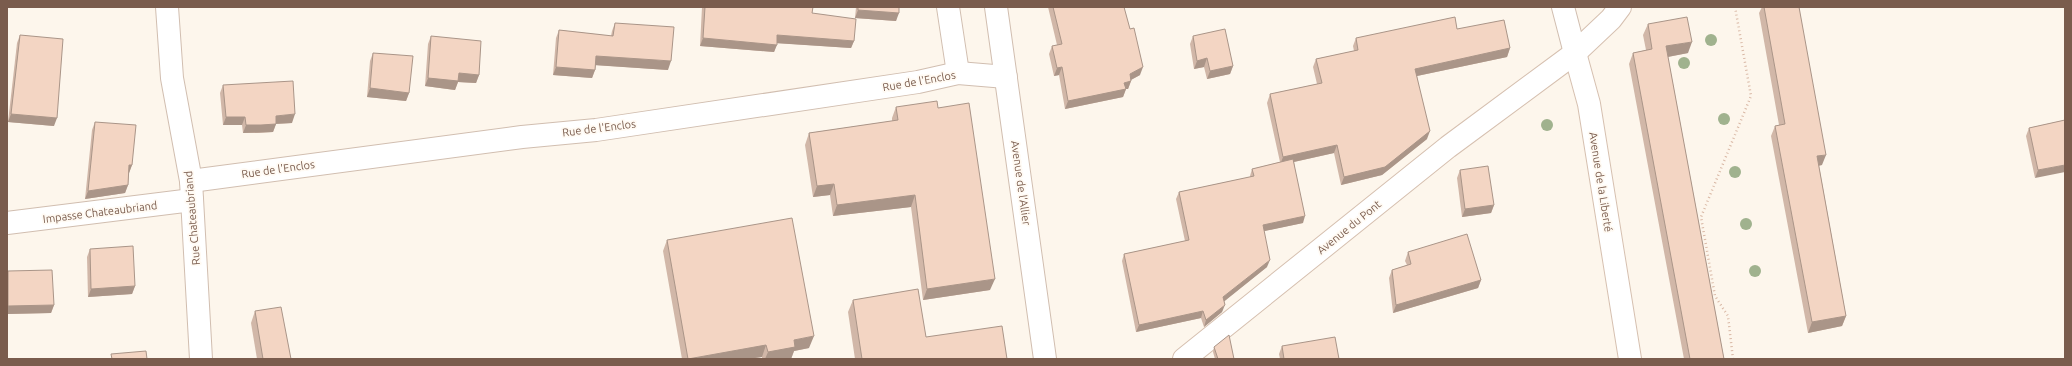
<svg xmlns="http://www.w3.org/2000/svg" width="2072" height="366" font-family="Ubuntu,sans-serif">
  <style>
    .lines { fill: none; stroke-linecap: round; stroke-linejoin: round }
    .street-casing { stroke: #d1beb0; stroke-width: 24 }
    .secondary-casing { stroke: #d6c0b0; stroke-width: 24 }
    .path { stroke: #d9b8a5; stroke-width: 2.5; stroke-dasharray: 1 3; stroke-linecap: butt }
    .street { stroke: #fff; stroke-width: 22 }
    .secondary { stroke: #fff; stroke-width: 22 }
    .tree { fill: #a0b28e }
    .wall { fill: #d1b7a8 }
    .shaded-wall { fill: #aa9588 }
    .building { fill: #f3d5c3; stroke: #aa9588 }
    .labels { text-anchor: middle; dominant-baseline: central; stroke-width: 3.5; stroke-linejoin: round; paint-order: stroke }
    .street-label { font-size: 11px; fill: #7a5c4d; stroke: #fffaf3 }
  </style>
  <rect width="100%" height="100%" fill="#fdf6ec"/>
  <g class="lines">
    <g class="street-casing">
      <g id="street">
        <path d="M167,7L172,78L191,181L201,359"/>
        <path d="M948,7L958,73"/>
        <path d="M996,7L1045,359"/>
        <path d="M1563,7L1575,53"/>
        <path d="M191,181L522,137L596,130L918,82L958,73L1006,77"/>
        <path d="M7,223L192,200"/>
      </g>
    </g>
    <g class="secondary-casing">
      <g id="secondary">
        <path d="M1575,53L1589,104L1630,359"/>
        <path d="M1184,359L1448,147L1575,53L1611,19L1620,7"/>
      </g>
    </g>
    <path class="path" d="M1733,359L1728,316L1715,296L1701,217L1751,96L1735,7"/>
    <use href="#street" class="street"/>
    <use href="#secondary" class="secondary"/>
  </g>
  <g class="tree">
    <circle cx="1711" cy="40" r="6"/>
    <circle cx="1684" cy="63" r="6"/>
    <circle cx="1724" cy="119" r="6"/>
    <circle cx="1547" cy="125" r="6"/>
    <circle cx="1735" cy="172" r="6"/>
    <circle cx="1746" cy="224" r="6"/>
    <circle cx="1755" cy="271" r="6"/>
  </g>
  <g class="wall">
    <path d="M702,7H813L812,13L854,41L851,48L777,43L774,52L700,46Z"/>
    <path d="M856,7H899L896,21L855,18Z"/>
    <path d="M1048,7H1124L1140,75L1131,80V81L1128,89H1126L1123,97L1065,109L1059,75L1054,76L1049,54L1052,46L1057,45Z"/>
    <path d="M1762,7H1799L1822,165L1819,166L1846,316L1842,326L1808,333L1771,136L1775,126L1779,125L1759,13Z"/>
    <path d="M615,23L668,70L596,65L595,70L592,78L553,75L556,38L559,30L611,36L612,31Z"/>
    <path d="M1648,24L1688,53L1668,57L1724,359H1684L1629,64L1633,53L1646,50L1643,35Z"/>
    <path d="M1457,29L1510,48L1507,57L1417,76L1427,139L1382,175L1341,185L1334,153L1294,162L1303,223L1264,231L1267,267L1224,301L1222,312L1204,327L1201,318L1136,332L1122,261L1124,254L1185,241L1176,199L1179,192L1250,177V176L1252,169L1280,162L1267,103L1270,94L1317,84L1313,67L1316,59L1354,51L1353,46L1356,38Z"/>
    <path d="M20,35L54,126L8,122L17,43Z"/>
    <path d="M431,36L479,75L476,83L458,82L455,90L425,86L428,44Z"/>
    <path d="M1193,36L1233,66L1230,74L1207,79L1204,67L1194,69L1190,44Z"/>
    <path d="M373,53L409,93L406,101L367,97L370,61Z"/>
    <path d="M223,85L292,123L276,124L273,132L258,133H243L242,125H223L220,93Z"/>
    <path d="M896,107L938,108L990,290L923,300L911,207L833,216L830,195L813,197L805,145L809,133L892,121V118Z"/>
    <path d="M2065,120L2035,178L2026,136L2029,128Z"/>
    <path d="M95,122L132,165L129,173L128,185L125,193L85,199L92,130Z"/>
    <path d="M1460,170L1494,205L1491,213L1462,217L1457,178Z"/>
    <path d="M667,240L809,348L794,351L791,359H762V357L748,359H682L663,251Z"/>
    <path d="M90,249L135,286L132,294L88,297L87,257Z"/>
    <path d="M1408,252L1481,280L1478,288L1393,313L1389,278L1392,270L1407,265L1405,261Z"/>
    <path d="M8,271L54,305L51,313L7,314V272Z"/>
    <path d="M853,300L926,337L1007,359H855L848,312Z"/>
    <path d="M255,311L291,359H257L251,323Z"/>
    <path d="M1282,346L1339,359H1280L1279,354Z"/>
    <path d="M1214,347L1234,359H1215L1213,352Z"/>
  </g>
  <g class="shaded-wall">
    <path d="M858,10L899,13L896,21L855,18Z"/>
    <path d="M777,35L854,41L851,48L774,43Z"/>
    <path d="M703,38L777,45L774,52L700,46Z"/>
    <path d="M1692,42L1688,53L1662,58L1666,46Z"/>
    <path d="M1510,48L1507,57L1412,77L1415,69Z"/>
    <path d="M596,56L671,61L668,70L593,65Z"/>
    <path d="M1207,58L1204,67L1194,69L1197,61Z"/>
    <path d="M1233,66L1230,74L1207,79L1210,71Z"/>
    <path d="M556,67L595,70L592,78L553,75Z"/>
    <path d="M1062,67L1059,75L1054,76L1057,68Z"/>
    <path d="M1143,67L1140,75L1127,82L1130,74Z"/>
    <path d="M459,73L479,75L476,83L458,82L455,90L425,86L428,78Z"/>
    <path d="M1131,81L1128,89H1126L1123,97L1065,109L1068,101L1124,83Z"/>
    <path d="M370,88L409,93L406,101L367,97Z"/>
    <path d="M11,114L57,118L54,126L8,122Z"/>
    <path d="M295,114L292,123L273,124L276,116Z"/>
    <path d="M226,117H245L242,125H223Z"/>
    <path d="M276,124L273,132L243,133L246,125Z"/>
    <path d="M1430,131L1427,139L1382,175L1341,185L1344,177Z"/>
    <path d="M1337,145L1334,153L1280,165L1283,157Z"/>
    <path d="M1826,155L1822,165L1813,166L1817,156Z"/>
    <path d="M129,165H132L129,173L126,174Z"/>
    <path d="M2065,165V172L2035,178L2038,170Z"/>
    <path d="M834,184L830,195L813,197L817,186Z"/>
    <path d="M128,185L125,193L85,199L88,191Z"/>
    <path d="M915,195L911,207L833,216L837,205Z"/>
    <path d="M1494,205L1491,213L1462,217L1465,209Z"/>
    <path d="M1305,216L1303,223L1260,232L1263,225Z"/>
    <path d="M1270,260L1267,267L1221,304L1223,297Z"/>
    <path d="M995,279L990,290L923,300L927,289Z"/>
    <path d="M1481,280L1478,288L1393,313L1396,305Z"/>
    <path d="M135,286L132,294L88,297L91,289Z"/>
    <path d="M54,305L51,313L7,314V310L8,306Z"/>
    <path d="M1225,305L1222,312L1204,327L1206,320Z"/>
    <path d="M1203,311L1201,318L1136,332L1139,325Z"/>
    <path d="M1846,316L1842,326L1808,333L1812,322Z"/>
    <path d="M814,336L809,348L794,351L791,359H765L768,352L794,340Z"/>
    <path d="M766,345L762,357L748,359H688Z"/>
  </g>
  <g class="building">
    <path d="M705,7H813L812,13L856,19L854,41L777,35V45L703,38Z"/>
    <path d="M858,7H899V13L858,10Z"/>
    <path d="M1053,7H1124L1130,29L1134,28L1143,67L1130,74L1131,81L1124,83L1126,89L1068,101L1062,67L1057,68L1052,46L1062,44Z"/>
    <path d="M1764,7H1799L1826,155L1817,156L1846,316L1812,322L1775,126L1785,124Z"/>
    <path d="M1455,17L1457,29L1504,20L1510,48L1415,69L1430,131L1385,167L1344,177L1337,145L1283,157L1270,94L1322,83L1316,59L1358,50L1356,38Z"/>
    <path d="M1687,17L1692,42L1666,46L1724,359H1690L1633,53L1652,49L1648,24Z"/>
    <path d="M615,23L674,27L671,61L596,56L595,70L556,67L559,30L613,36Z"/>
    <path d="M1225,29L1233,66L1210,71L1207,58L1197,61L1193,36Z"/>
    <path d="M20,35L63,39L57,118L11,114Z"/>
    <path d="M431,36L481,41L479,75L459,73L458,81L428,78Z"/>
    <path d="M373,53L413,56L409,93L370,88Z"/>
    <path d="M293,81L295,114L276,116V124L261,125H246L245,117H226L223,85Z"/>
    <path d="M937,101L938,108L969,103L995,279L927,289L915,195L837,205L834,184L817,186L809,133L898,120L896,107Z"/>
    <path d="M2065,120V165L2038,170L2029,128Z"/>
    <path d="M95,122L136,125L132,165H129L128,185L88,191Z"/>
    <path d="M1293,159L1305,216L1263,225L1270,260L1223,297L1225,305L1206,320L1203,311L1139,325L1124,254L1189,240L1179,192L1254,176L1252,169Z"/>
    <path d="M1488,166L1494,205L1465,209L1460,170Z"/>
    <path d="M792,218L814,336L794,340L795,347L768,352L766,345L688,359L667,240Z"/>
    <path d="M1467,234L1481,280L1396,305L1392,270L1411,264L1408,252Z"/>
    <path d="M133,246L135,286L91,289L90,249Z"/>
    <path d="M52,270L54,305L8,306V271Z"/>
    <path d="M918,289L926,337L1002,326L1007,359H862L853,300Z"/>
    <path d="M281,307L291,359H263L255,311Z"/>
    <path d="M1229,335L1234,359H1218L1214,347Z"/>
    <path d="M1335,337L1339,359H1284L1282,346Z"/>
    <path d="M146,351L147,359H112L111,354Z"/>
  </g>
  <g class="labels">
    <g class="street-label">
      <text transform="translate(919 81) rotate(-10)">Rue de l'Enclos</text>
      <text transform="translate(599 128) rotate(-7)">Rue de l'Enclos</text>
      <text transform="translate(278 169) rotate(-8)">Rue de l'Enclos</text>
      <text transform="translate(1601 182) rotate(81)">Avenue de la Liberté</text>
      <text transform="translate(1021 183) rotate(82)">Avenue de l'Allier</text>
      <text transform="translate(100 212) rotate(-7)">Impasse Chateaubriand</text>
      <text transform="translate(192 218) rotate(-95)">Rue Chateaubriand</text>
      <text transform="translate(1349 227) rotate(-39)">Avenue du Pont</text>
    </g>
  </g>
  <rect width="2072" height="366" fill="none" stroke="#7a5c4d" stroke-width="16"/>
</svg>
